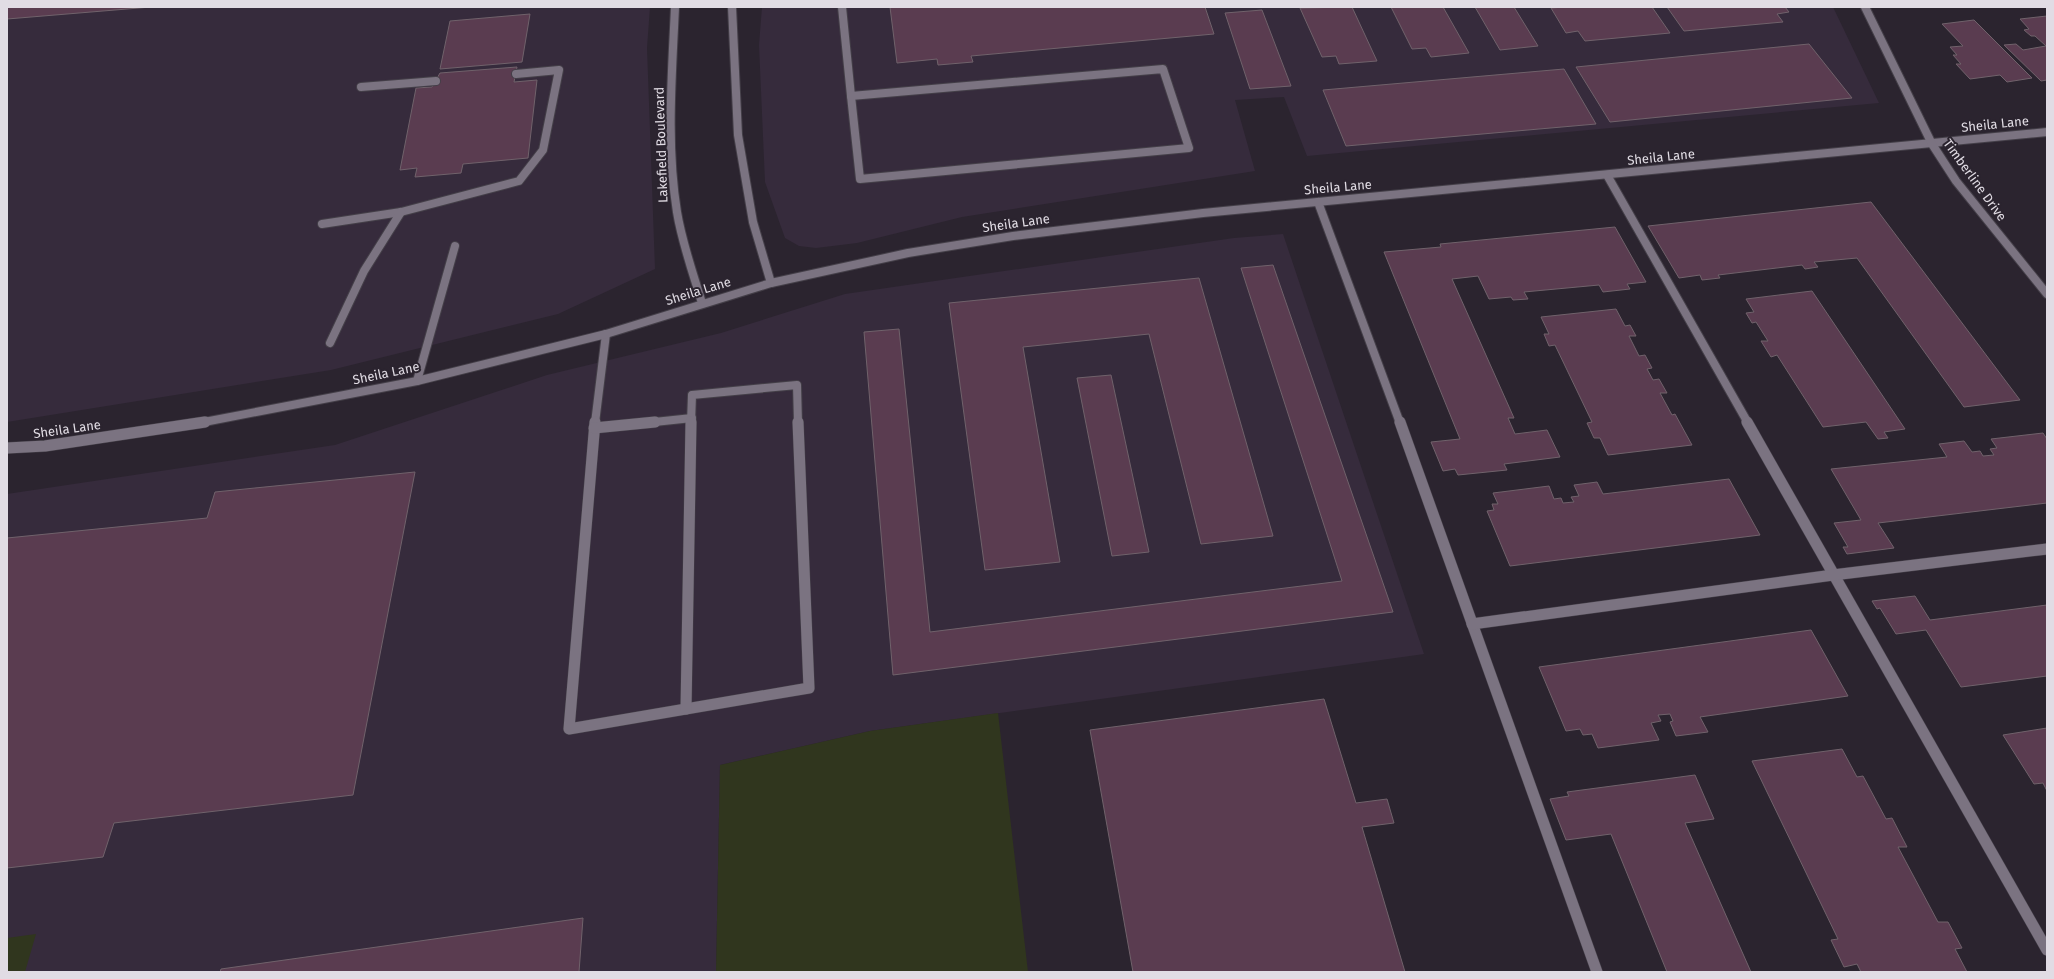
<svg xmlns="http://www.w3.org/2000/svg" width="2054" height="979" font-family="'Fira Sans',sans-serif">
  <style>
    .built { fill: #362b3c }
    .green { fill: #30361e }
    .building { fill: #5a3c50; stroke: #70626b }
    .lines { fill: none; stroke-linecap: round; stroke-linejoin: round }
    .service-far1-casing { stroke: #443f48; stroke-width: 10 }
    .service-casing { stroke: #443f48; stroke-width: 12 }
    .minor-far1-casing { stroke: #443f48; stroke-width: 10 }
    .minor-casing { stroke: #443f48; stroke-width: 12 }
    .tertiary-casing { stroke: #443f48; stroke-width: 10 }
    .service-far1 { stroke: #7b7381; stroke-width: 8 }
    .service { stroke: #7b7381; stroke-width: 11 }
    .minor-far1 { stroke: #7b7381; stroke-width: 8 }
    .minor { stroke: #7b7381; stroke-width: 11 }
    .tertiary { stroke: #7b7381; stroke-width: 8 }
    .labels { text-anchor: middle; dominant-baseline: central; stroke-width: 4; stroke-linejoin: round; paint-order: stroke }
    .street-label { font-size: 13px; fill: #e1dce4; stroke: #2b242f }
  </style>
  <rect width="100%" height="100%" fill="#2b242f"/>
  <g class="built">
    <path d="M7,7H650L647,48L655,269L558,314L331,370L7,422Z"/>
    <path d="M762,7H1833L1879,103L1307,156L1284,97L1235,100L1255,171L962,217L857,243L816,248L799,246L785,238L765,182L759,45Z"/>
    <path d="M1283,234L1424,654L870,731L720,765L716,972H7V494L335,445L547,375L721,333L845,294L1234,238Z"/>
  </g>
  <g class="green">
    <path d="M998,713L1028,972H716L720,765L870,731Z"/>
    <path d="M36,934L25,972H7V938Z"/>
  </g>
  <g class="building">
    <path d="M7,7H151L7,19Z"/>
    <path d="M890,7H1205L1214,34L971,56L973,62L938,65L937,59L897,63Z"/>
    <path d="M1352,7L1377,61L1339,64L1336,56L1322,57L1300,8Z"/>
    <path d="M1391,7H1443L1469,53L1431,57L1426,48L1412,49Z"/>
    <path d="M1475,7H1514L1538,46L1500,50Z"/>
    <path d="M1565,7H1652L1670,33L1585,41L1578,31L1566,33L1551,8Z"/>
    <path d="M1667,7H1785L1789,12L1777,14L1783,22L1684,31Z"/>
    <path d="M1262,10L1291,86L1250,89L1225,13Z"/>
    <path d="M530,14L522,62L440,69L450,21Z"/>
    <path d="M2047,16V80L2041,81L2004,45L2016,44L2023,50L2046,46L2035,36H2031L2024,30L2029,29L2020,19Z"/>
    <path d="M1974,20L2032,78L2007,82L2000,75L1970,79L1956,64H1961L1953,55H1957L1950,47L1963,46L1942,24Z"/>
    <path d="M1809,44L1852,98L1610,122L1576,67Z"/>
    <path d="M517,67L514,82L537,80L528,158L463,164L461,173L415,177L417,168L400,170L416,88L432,87L440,73Z"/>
    <path d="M1564,69L1596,124L1346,146L1323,90Z"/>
    <path d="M1871,202L2020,400L1964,407L1857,258L1814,262L1818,267L1805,269L1802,265L1718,275L1720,278L1702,280L1700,275L1679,278L1648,226Z"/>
    <path d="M1615,227L1646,282L1627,284L1630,289L1603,292L1599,285L1524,292L1528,299L1513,300L1511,297L1489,299L1478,276L1452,279L1514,418H1508L1515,434L1547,430L1560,457L1504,464L1507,470L1458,475L1455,469L1443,471L1431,442L1460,439L1384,252L1441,247L1440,244Z"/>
    <path d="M1273,265L1393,612L893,675L864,332L899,329L930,632L1342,581L1241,268Z"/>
    <path d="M1199,278L1273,536L1201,544L1149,334L1023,347L1060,562L985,570L949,303Z"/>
    <path d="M1812,291L1905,429L1884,432L1888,438L1878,439L1866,422L1823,427L1777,355L1771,357L1761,341H1768L1756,322L1752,323L1746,313L1754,312L1746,299Z"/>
    <path d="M1616,309L1625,326L1630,325L1636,336H1629L1639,356L1645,355L1652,368L1647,369L1653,380L1659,379L1667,393H1660L1672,415L1675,414L1692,445L1608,455L1600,438H1594L1587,423L1592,422L1555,345L1549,346L1544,334H1549L1541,317Z"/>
    <path d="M1111,375L1149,552L1112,556L1077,378Z"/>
    <path d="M2043,433L2047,439V503L1878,523L1894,548L1847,554L1843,547H1848L1834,523L1861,520L1831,469L1947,457L1939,444L1964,441L1972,452L1980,451L1983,456L1994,455L1990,449L1997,448L1991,439Z"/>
    <path d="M415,472L353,795L114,823L103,857L7,868V538L207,518L215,492Z"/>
    <path d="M1729,479L1760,535L1510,566L1487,511L1494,510L1492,504H1498L1493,493L1549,486L1554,499L1561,498L1563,503L1574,502L1571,497L1579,496L1574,485L1597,482L1603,494Z"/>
    <path d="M1915,596L1930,620L2047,605V676L1961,687L1926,630L1896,634L1880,608L1877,609L1872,601Z"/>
    <path d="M1811,630L1848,696L1700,717L1708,732L1676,736L1670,722L1673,721L1670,714L1658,715L1661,721L1651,723L1659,740L1598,748L1592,734L1583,735L1580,729L1566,731L1539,667Z"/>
    <path d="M1324,699L1356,803L1387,799L1394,823L1362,827L1405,972H1133L1090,730Z"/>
    <path d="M2047,728V791L2043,783L2034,784L2003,735Z"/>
    <path d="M1842,749L1857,777L1863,776L1886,819L1892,818L1907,847H1898L1938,922H1948L1962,948L1955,949L1967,972H1861L1857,964L1844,967L1831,940L1838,939L1752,761Z"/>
    <path d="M1695,775L1714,819L1685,823L1751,972H1667L1611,834L1566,840L1550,799L1569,796L1567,792Z"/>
    <path d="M583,918L579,972H220L221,969Z"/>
  </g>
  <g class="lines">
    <g class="service-far1-casing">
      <g id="service-far1">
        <path d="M842,7L851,96"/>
        <path d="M1163,69L1189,148L860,179L851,96Z"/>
        <path d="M361,87L436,81"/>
        <path d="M1607,175L1748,423"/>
        <path d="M1318,202L1400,423"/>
        <path d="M322,224L401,212L519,181L543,150L559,70L516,74"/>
        <path d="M330,343L364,271L401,212"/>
        <path d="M417,381L455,246"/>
        <path d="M595,423L606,334"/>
        <path d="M645,423L692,418"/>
        <path d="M691,423L692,395L797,385L798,423"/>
      </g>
    </g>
    <g class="service-casing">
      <g id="service">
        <path d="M595,422L569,729L809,688L798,422"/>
        <path d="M1400,422L1597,972"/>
        <path d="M1747,422L2047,950"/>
        <path d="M594,428L655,422"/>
        <path d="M1472,624L1833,575L2047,549"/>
        <path d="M686,709L691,422"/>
      </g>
    </g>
    <g class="minor-far1-casing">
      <g id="minor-far1">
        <path d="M675,7C672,75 666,144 677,212C682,243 693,273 702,303"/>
        <path d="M732,7L738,135L753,222L771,283"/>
        <path d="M199,423L417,381L606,334L771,283L908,253L1013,236L1203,213L2047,132"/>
      </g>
    </g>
    <g class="minor-casing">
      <path id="minor" d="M7,448L45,446L205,422"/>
    </g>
    <g class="tertiary-casing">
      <path id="tertiary" d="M1865,7L1932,144L1956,181L2047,294"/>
    </g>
    <use href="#service-far1" class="service-far1"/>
    <use href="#service" class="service"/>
    <use href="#minor-far1" class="minor-far1"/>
    <use href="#minor" class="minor"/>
    <use href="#tertiary" class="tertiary"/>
  </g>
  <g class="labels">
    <g class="street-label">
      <text transform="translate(1995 124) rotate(-6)">Sheila Lane</text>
      <text transform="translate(661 145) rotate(-92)">Lakefield Boulevard</text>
      <text transform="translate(1661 157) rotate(-6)">Sheila Lane</text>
      <text transform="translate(1975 180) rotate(54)">Timberline Drive</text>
      <text transform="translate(1338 187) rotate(-5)">Sheila Lane</text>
      <text transform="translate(1016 223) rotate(-8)">Sheila Lane</text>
      <text transform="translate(698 291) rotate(-17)">Sheila Lane</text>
      <text transform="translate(386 373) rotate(-12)">Sheila Lane</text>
      <text transform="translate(67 429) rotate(-8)">Sheila Lane</text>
    </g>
  </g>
  <rect width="2054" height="979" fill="none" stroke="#e1dce4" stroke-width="16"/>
</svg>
